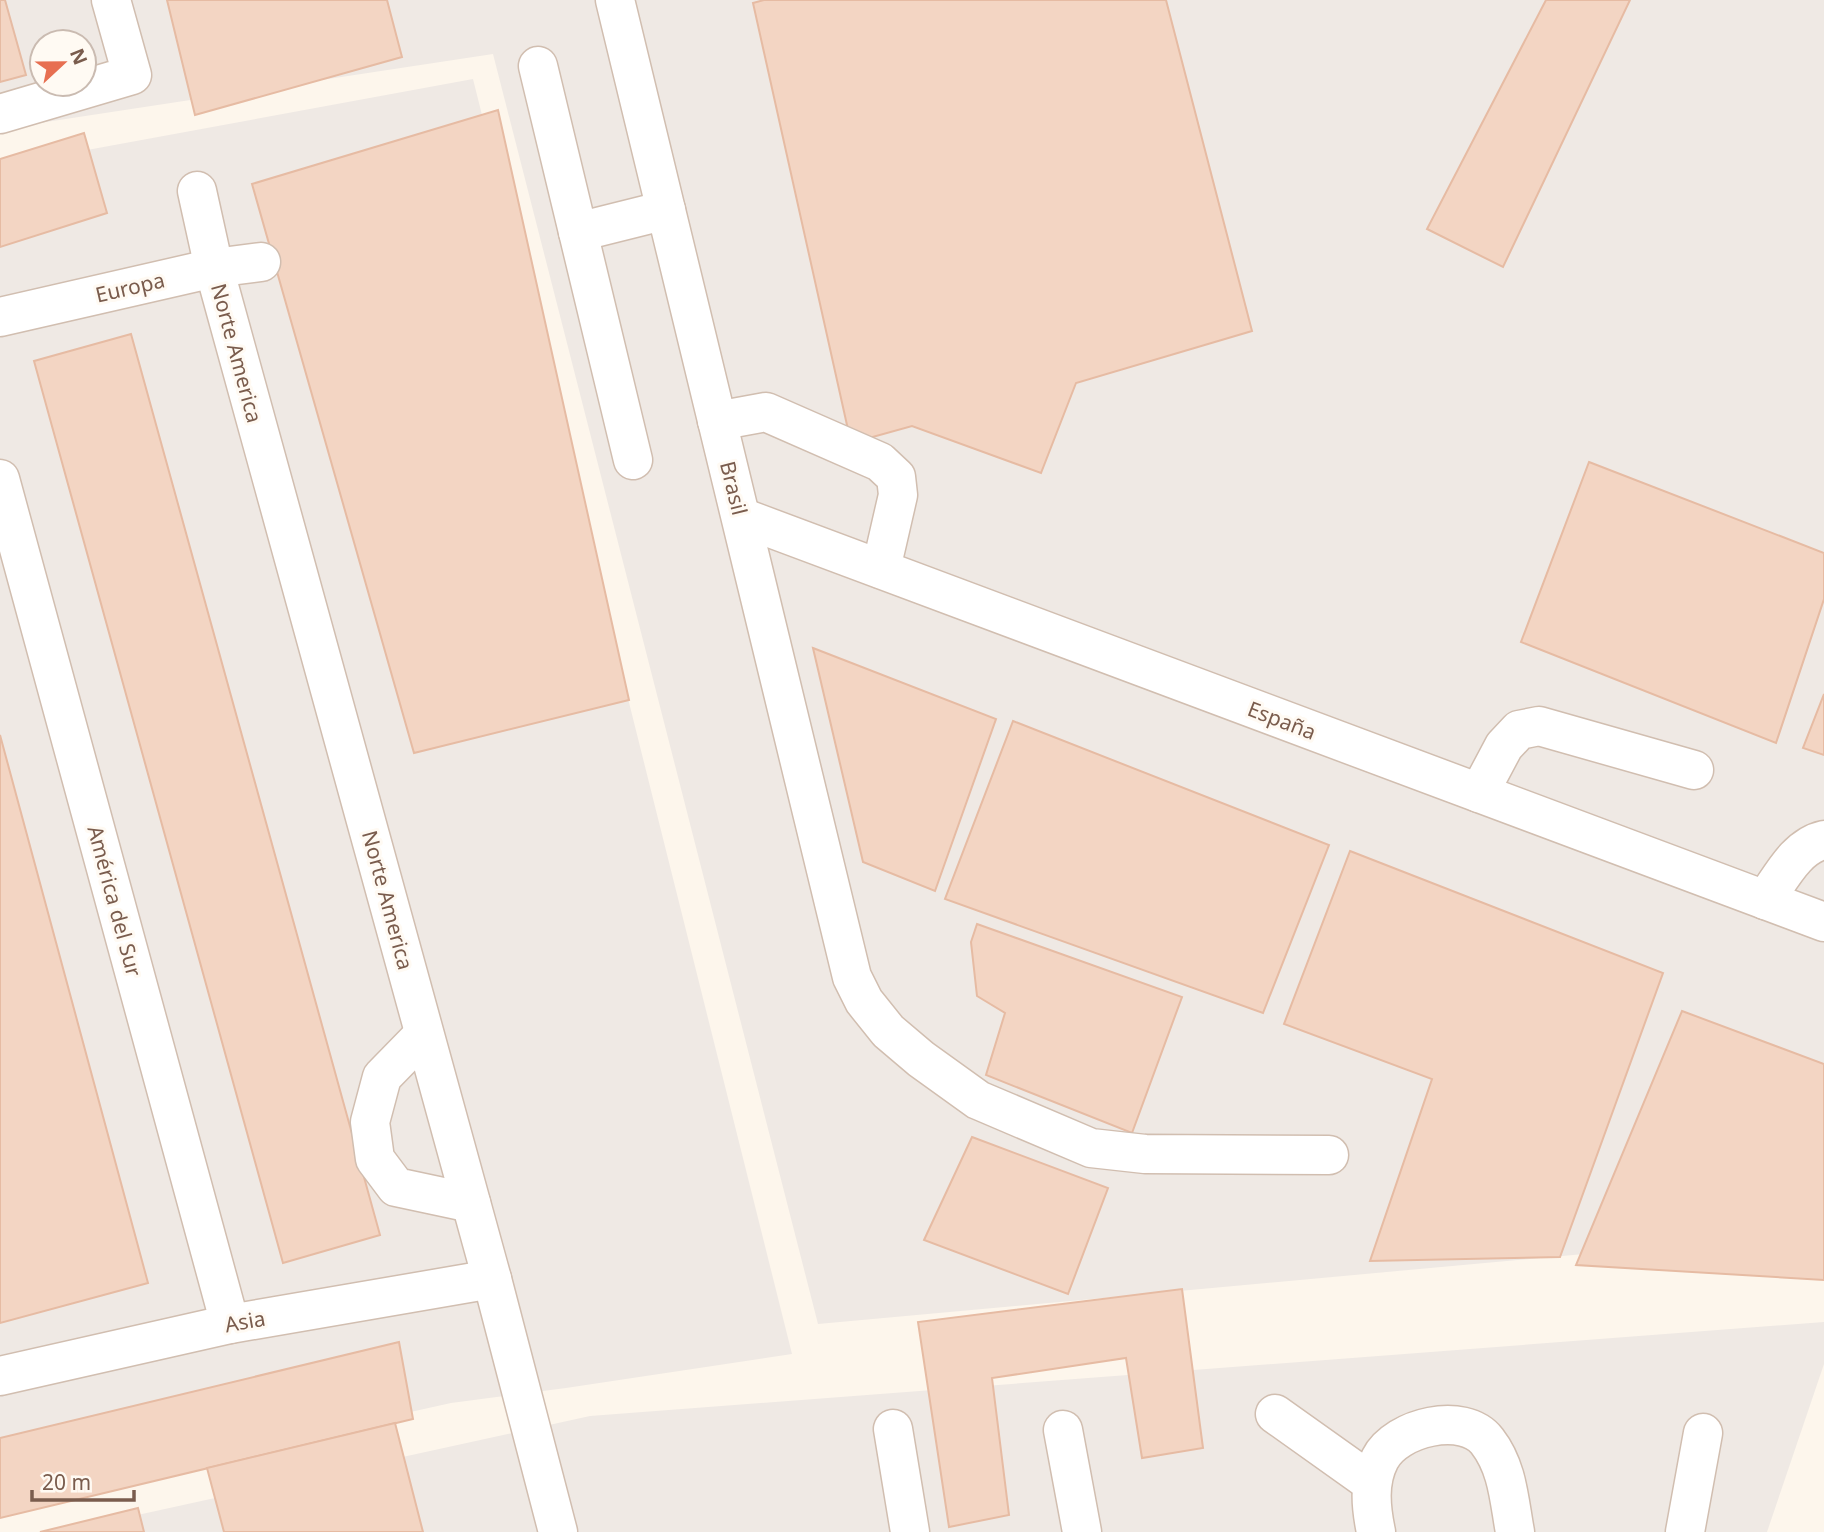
<svg xmlns="http://www.w3.org/2000/svg" width="1824" height="1532" font-family="'Noto Sans',sans-serif">
  <style>
    .industrial { fill: #efe9e4; fill-rule: evenodd }
    .building { fill: #f3d5c3; stroke: #e6bba3; stroke-width: 2 }
    .lines { fill: none; stroke-linecap: round; stroke-linejoin: round }
    .minor-casing { stroke: #d1beb0; stroke-width: 41 }
    .minor { stroke: #fff; stroke-width: 38 }
    .labels { text-anchor: middle; dominant-baseline: central; stroke-width: 6; stroke-linejoin: round; paint-order: stroke }
    .street-label { font-size: 21px; fill: #7a5c4d; stroke: #fffaf3 }
  </style>
  <rect width="100%" height="100%" fill="#fdf6ec"/>
  <g class="industrial">
    <path d="M0,0H1824V1232L818,1324L493,54L0,129ZM42,42H84V84H42Z"/>
    <path d="M473,79L792,1354L566,1388L451,1403L0,1503V166Z"/>
    <path d="M1824,1322V1364L1767,1532H60L590,1416Z"/>
  </g>
  <g class="building">
    <path d="M0,0H5L26,75L0,82Z"/>
    <path d="M167,0H387L402,57L195,115Z"/>
    <path d="M764,0H1166L1252,331L1076,383L1041,473L912,426L851,443L753,3Z"/>
    <path d="M1546,0H1630L1503,267L1427,229Z"/>
    <path d="M498,110L629,700L414,753L252,184Z"/>
    <path d="M84,133L107,213L0,247V159Z"/>
    <path d="M131,334L380,1235L283,1263L34,361Z"/>
    <path d="M1589,462L1824,553V599L1776,743L1521,642Z"/>
    <path d="M813,648L996,719L935,891L863,862Z"/>
    <path d="M1824,694V755L1803,748Z"/>
    <path d="M1013,721L1329,845L1263,1013L945,899Z"/>
    <path d="M0,735L148,1283L0,1323Z"/>
    <path d="M1350,851L1663,973L1560,1257L1370,1261L1432,1079L1284,1024Z"/>
    <path d="M977,924L1182,997L1132,1133L986,1075L1005,1013L977,996L971,942Z"/>
    <path d="M1682,1011L1824,1064V1280L1576,1265Z"/>
    <path d="M972,1137L1108,1188L1068,1294L924,1240Z"/>
    <path d="M1182,1289L1203,1448L1142,1458L1126,1358L992,1378L1009,1515L949,1527L918,1322Z"/>
    <path d="M399,1342L413,1419L0,1518V1438Z"/>
    <path d="M395,1423L423,1532H224L207,1468Z"/>
    <path d="M138,1508L144,1532H40Z"/>
  </g>
  <g class="lines">
    <g class="minor-casing">
      <g id="minor">
        <path d="M615,0L852,977L864,1001L888,1031L921,1059L978,1100L1091,1148L1145,1154L1329,1155"/>
        <path d="M538,66L633,460"/>
        <path d="M0,114L132,75L111,0"/>
        <path d="M197,191L214,268L492,1279L558,1532"/>
        <path d="M578,232L666,210"/>
        <path d="M0,317L214,268L261,262"/>
        <path d="M717,421L766,412L880,462L896,477L898,495L881,569"/>
        <path d="M0,479L230,1324"/>
        <path d="M741,517L1824,922"/>
        <path d="M1479,793L1504,746L1519,730L1539,726L1694,770"/>
        <path d="M1765,900C1781,878 1796,846 1824,840"/>
        <path d="M424,1034L382,1077L370,1122L375,1159L396,1187L471,1203"/>
        <path d="M0,1376L230,1324L492,1279"/>
        <path d="M1275,1414L1372,1483"/>
        <path d="M893,1429L910,1532"/>
        <path d="M1063,1430L1082,1532"/>
        <path d="M1376,1532C1371,1508 1368,1482 1380,1459C1396,1427 1464,1411 1487,1441C1508,1468 1509,1500 1515,1532"/>
        <path d="M1685,1532L1703,1433"/>
      </g>
    </g>
    <use href="#minor" class="minor"/>
  </g>
  <g class="labels">
    <g class="street-label">
      <text transform="translate(130 287) rotate(-13)">Europa</text>
      <text transform="translate(237 353) rotate(75)">Norte America</text>
      <text transform="translate(734 488) rotate(76)">Brasil</text>
      <text transform="translate(1282 720) rotate(21)">España</text>
      <text transform="translate(388 900) rotate(75)">Norte America</text>
      <text transform="translate(115 901) rotate(75)">América del Sur</text>
      <text transform="translate(245 1321) rotate(-10)">Asia</text>
    </g>
  </g>
  <g transform="translate(63 63) rotate(68)"><circle r="33" fill="#fffaf3" stroke="#cabbb1" stroke-width="2"/>
  <path d="M0-5L12 26L0 18L-12 26Z" fill="#e76f51"/>
  <text y="-10" font-size="19" font-weight="bold" text-anchor="middle" fill="#7a5c4d">N</text>
  </g>
  <path d="M32 1490v10h102v-10" fill="none" stroke="#7a5c4d" stroke-width="3.5"/>
  <text x="42" y="1490" font-size="21" fill="#7a5c4d" stroke="#fffaf3" stroke-width="5" paint-order="stroke">20 m</text>
</svg>
